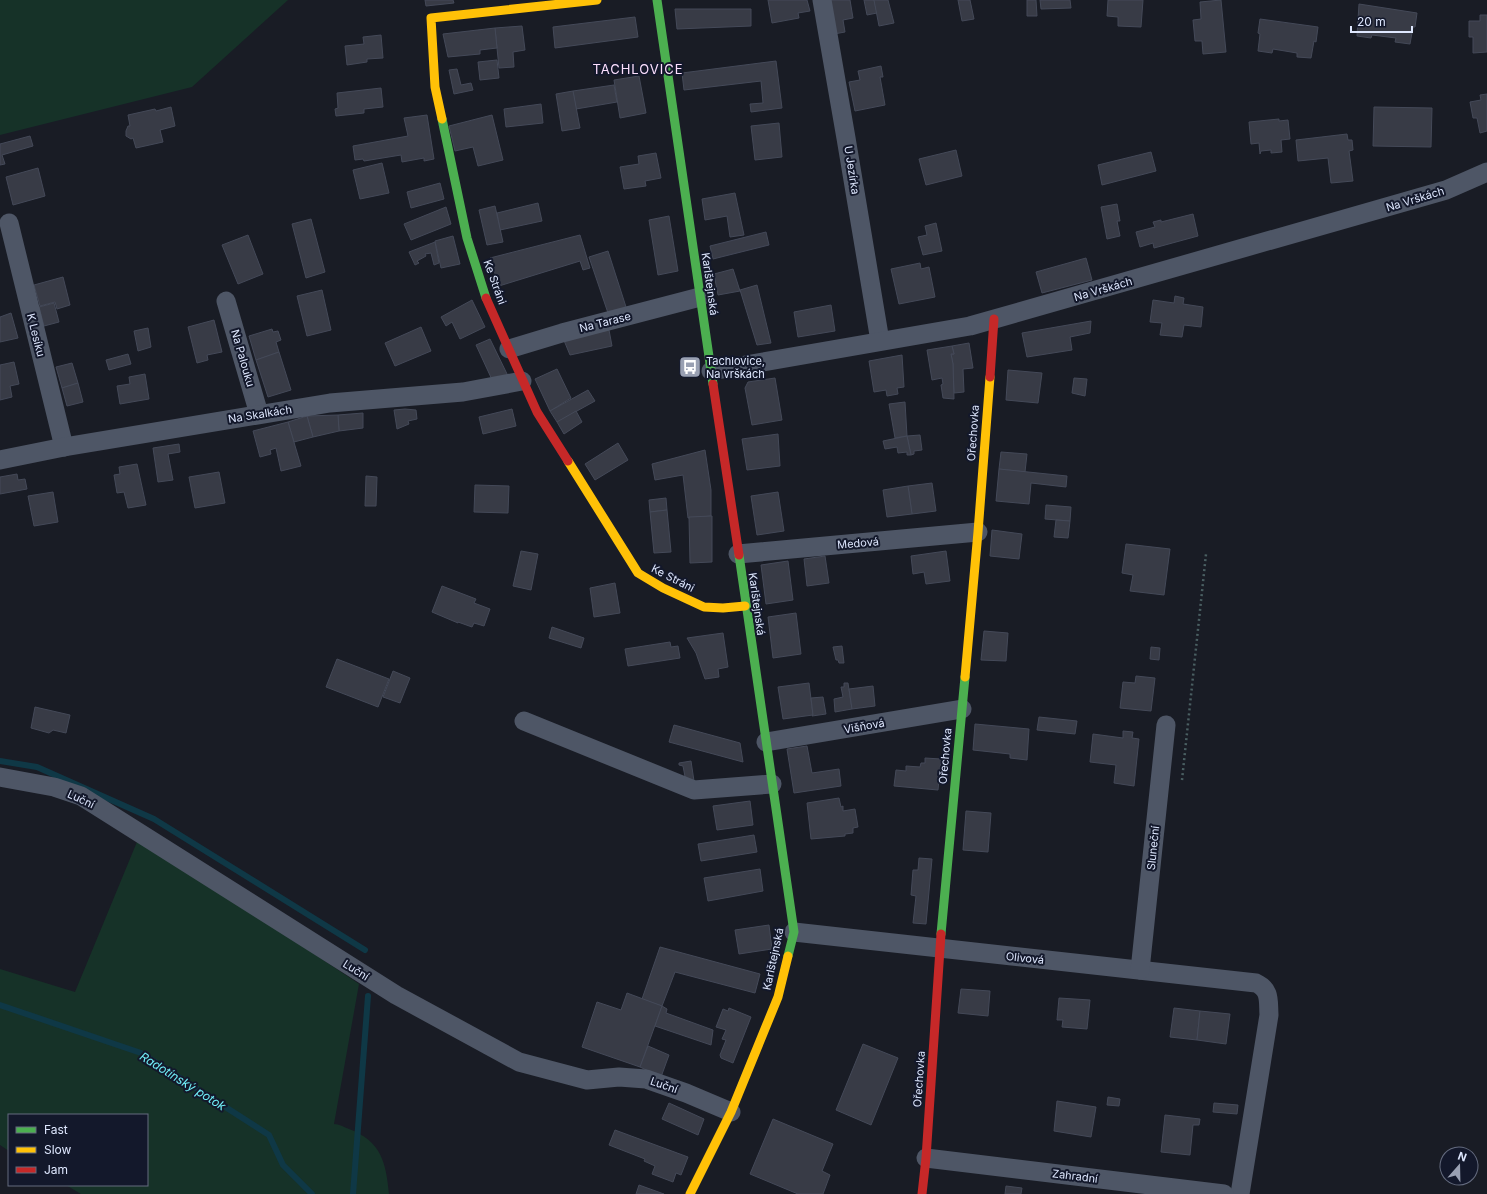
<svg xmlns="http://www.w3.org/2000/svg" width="1487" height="1194" font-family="Inter,sans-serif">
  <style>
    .green { fill: #163228 }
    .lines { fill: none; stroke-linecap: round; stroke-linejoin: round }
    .stream { stroke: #0f3846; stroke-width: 6 }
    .building { fill: #383b46; stroke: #444958 }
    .path { stroke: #4a5f62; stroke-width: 2.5; stroke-dasharray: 2 3; stroke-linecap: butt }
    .street { stroke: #4e5666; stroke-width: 19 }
    .fast { stroke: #4caf50; stroke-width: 9 }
    .slow { stroke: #ffc107; stroke-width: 9 }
    .jam { stroke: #c62828; stroke-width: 9 }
    .labels { text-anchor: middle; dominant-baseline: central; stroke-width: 4; stroke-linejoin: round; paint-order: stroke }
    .street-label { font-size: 11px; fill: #dee7fe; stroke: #13182b }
    .poi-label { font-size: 11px; fill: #dee7fe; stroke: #13182b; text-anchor: start }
    .water-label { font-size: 12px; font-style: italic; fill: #71f0f9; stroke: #13182b }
    .quarter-label { font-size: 13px; letter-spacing: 1px; fill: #fde0fe; stroke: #13182b }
  </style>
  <rect width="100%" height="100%" fill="#191c25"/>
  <g class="green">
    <path d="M0,0H288L192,87L0,135Z"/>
    <path d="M139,837L359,984L334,1124C339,1124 344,1127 349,1129C381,1141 386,1162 389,1194H81L66,1185H147V1115H9V1151L0,1145V969L75,992Z"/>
  </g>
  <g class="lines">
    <g class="stream">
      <path d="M0,761L37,767L154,819L365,950"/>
      <path d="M0,1005L141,1053L269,1135L283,1165L312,1194"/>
      <path d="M353,1194L368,996"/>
    </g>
  </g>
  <g class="building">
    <path d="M425,0H453L454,3L426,6Z"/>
    <path d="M768,0H807L810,11L798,13L799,18L772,23Z"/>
    <path d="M828,0H850L853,18L843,20L845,32L834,34Z"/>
    <path d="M864,0H874L877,13L867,15Z"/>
    <path d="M874,0H888L894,23L879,26Z"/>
    <path d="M958,0H970L974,19L962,21Z"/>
    <path d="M1027,0H1036L1037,16H1027Z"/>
    <path d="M1040,0H1070L1071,8L1041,9Z"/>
    <path d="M1108,0H1143L1141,27L1118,26V17L1107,16Z"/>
    <path d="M1221,0L1226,52L1203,54L1202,41H1195L1193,20L1201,19L1200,2Z"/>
    <path d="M1359,4L1417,13L1415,27H1413L1410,44L1395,42L1396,38L1372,35L1371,38L1357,36Z"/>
    <path d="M675,9H751V26L677,29Z"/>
    <path d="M1480,15H1487V52L1473,53V37H1469V21H1480Z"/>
    <path d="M635,17L638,37L555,48L553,27Z"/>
    <path d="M1260,19L1318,27L1316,42L1314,41L1311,58L1297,57V53L1273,49L1272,53L1258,51L1260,34L1258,33Z"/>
    <path d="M522,26L525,50L513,52L514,67L499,68L495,28Z"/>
    <path d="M495,28L497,48L480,50V54L448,57L443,34Z"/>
    <path d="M381,35L383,58L367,59V62L347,65L345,46L364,44L363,37Z"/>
    <path d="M497,60L499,78L480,80L478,62Z"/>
    <path d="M776,61L782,108L751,112L750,104L763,103L761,81L684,90L682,73Z"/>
    <path d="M881,66L883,77H880L885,105L855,111L849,82L860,80L858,71Z"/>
    <path d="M457,69L461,85L471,83L473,90L454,94L449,70Z"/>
    <path d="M639,76L646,113L620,118L614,80Z"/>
    <path d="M614,85L617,102L576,109L573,91Z"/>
    <path d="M381,88L383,107L364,109V113L336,116L335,109L338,108L337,93Z"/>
    <path d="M573,91L580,128L562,131L556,94Z"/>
    <path d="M1487,94V131L1480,133L1477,118H1473L1470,102L1481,100L1480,95Z"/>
    <path d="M541,104L543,123L506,127L504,109Z"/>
    <path d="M171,107L175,126L160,130L163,142L136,148L133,138L131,139L126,136V131L128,126H130L128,115L155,109L156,111Z"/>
    <path d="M1374,107L1432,108L1431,147L1373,146Z"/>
    <path d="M427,115L434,159L424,161V158L402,162L401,155L364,161L363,159L355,160L353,146L408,136L404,118Z"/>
    <path d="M492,115L503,160L478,166L473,147L455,151L449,126Z"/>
    <path d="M1279,119V121L1288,120L1290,139L1281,140L1282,152L1271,153V150L1261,151L1260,154L1259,143L1251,144L1249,122Z"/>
    <path d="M779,123L782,157L755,160L751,126Z"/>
    <path d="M1347,134L1348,140H1352L1353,150L1349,151L1353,181L1331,183L1328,158L1298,161L1296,140Z"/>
    <path d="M30,136L33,146L2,155L5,164L0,165V144Z"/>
    <path d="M956,150L962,176L926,185L919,159Z"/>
    <path d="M1151,152L1156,171L1102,185L1098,165Z"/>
    <path d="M656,153L661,178L645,181L646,186L624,189L620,167L639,164L638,156Z"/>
    <path d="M382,163L389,193L360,199L353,170Z"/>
    <path d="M38,168L45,196L13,205L6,177Z"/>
    <path d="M440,183L444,199L411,208L407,192Z"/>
    <path d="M735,193L744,235L730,237L727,216L705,220L702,199Z"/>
    <path d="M538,203L542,221L500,230L497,213Z"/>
    <path d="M1117,204L1120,221H1117L1120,236L1107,239L1101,207Z"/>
    <path d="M495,206L503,242L487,245L479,210Z"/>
    <path d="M446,207L451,224L411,240L404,224Z"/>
    <path d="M1193,214L1198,236L1154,248L1153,243L1140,247L1136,232L1155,227L1153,222L1161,220V222Z"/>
    <path d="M669,216L678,271L658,275L649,220Z"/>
    <path d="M311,219L325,272L306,278L292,224Z"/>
    <path d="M936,223L942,251L923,255L918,237L927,235L925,226Z"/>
    <path d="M766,232L769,245L713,259L710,246Z"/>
    <path d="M248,235L263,274L238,284L222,245Z"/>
    <path d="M580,235L590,268L583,270L580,261L499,286L490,258Z"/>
    <path d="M453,236L460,264L441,268L435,241Z"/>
    <path d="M435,242L439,263L434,265L431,253L425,254L426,256L417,261L419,263L415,265L409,252Z"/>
    <path d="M608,251L627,310L609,316L589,257Z"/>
    <path d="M1086,258L1092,280L1042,293L1036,272Z"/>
    <path d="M920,263L921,269L929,267L935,297L899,304L891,269Z"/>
    <path d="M733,269L740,291L718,295L714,274Z"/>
    <path d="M63,277L70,305L57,309L55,302L40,306L34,285Z"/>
    <path d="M757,285L771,343L757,345L740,290Z"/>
    <path d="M322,290L331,330L307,336L297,296Z"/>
    <path d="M1175,296L1184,298L1183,304L1203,307L1201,327L1184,325L1182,337L1160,335L1162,323L1150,322L1153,300L1174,303Z"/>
    <path d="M472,300L485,327L460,339L452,322L446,326L441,317Z"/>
    <path d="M54,303L59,322L44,326L39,307Z"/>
    <path d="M831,305L835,331L798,337L794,312Z"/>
    <path d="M11,313L18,338L0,342V317Z"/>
    <path d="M214,320L222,352L207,355L208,360L197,363L188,327Z"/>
    <path d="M1091,321L1090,333L1070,337L1072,350L1027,357L1022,333Z"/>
    <path d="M421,327L431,351L395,366L385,343Z"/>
    <path d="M148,328L151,347L138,351L134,331Z"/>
    <path d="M272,329L273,332L278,331L281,340L276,342L279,352L256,360L249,336Z"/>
    <path d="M609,330L612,346L570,355L563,338Z"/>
    <path d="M490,339L509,378L494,384L476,345Z"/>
    <path d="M969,343L973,368L963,369L964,392L954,393L953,364L951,354H954L952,346Z"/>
    <path d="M952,346L954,354H951L953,364L954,399L943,398L941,385L943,384L942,378L932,380L927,350Z"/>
    <path d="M279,352L291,390L268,397L256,360Z"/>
    <path d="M128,354L131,364L109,370L106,360Z"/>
    <path d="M902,355L904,387L897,388L898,394L887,396L886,390L874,392L869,361Z"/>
    <path d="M14,362L19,384L10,386L12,397L0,400V365Z"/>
    <path d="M72,363L78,383L62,388L56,367Z"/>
    <path d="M557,369L571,398L550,411L535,379Z"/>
    <path d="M1008,370L1042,373L1038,403L1006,400Z"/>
    <path d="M145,374L149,399L120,404L117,386L130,384L129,377Z"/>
    <path d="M775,378L782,420L752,425L745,388L748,382Z"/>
    <path d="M1074,378L1087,379L1085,396L1072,393Z"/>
    <path d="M78,383L83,402L67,406L62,388Z"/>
    <path d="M588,390L595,401L557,422L550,411Z"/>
    <path d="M905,402L907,436L895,438L889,404Z"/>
    <path d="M405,409L416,410L417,419L408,421L409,424L397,429L394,410Z"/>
    <path d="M512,409L516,426L483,434L479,417Z"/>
    <path d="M576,411L582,422L564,434L557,422Z"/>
    <path d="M363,413V428L339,431L338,415Z"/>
    <path d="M338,415L339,431L313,437L307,416Z"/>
    <path d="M307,416L313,437L294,442L288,422Z"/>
    <path d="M288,422L301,466L281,471L276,448L270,450L271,454L260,457L253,431Z"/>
    <path d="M778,434L780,466L747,470L742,439Z"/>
    <path d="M920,435L922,450L914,451V454L911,455L907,436Z"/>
    <path d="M907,436L911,455H907V452L898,453L897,447L885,449L883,441Z"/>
    <path d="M618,443L628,460L595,480L585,464Z"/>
    <path d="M179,444L180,452L168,454L173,480L158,482L153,448Z"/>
    <path d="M705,450L711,490V516L688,518L683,475L655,480L652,464Z"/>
    <path d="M1001,452L1027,454L1025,472L999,469Z"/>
    <path d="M137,464L146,505L128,508L124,492L117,493L114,475L120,474L119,467Z"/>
    <path d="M999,469L1067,476L1066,487L1031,483L1029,504L996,501Z"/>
    <path d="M219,472L225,503L195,508L189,477Z"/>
    <path d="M17,474L18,480L25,479L27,489L0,494V477Z"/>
    <path d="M366,476L377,477L376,506H365Z"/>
    <path d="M932,483L936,511L912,514L908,486Z"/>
    <path d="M475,485L509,486L508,513L474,512Z"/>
    <path d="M908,486L912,514L887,517L883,490Z"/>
    <path d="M53,492L58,522L34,526L28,496Z"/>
    <path d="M778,492L784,531L757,535L751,496Z"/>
    <path d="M666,498L667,510L650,512L649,500Z"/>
    <path d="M1046,505L1071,507L1070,521L1045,519Z"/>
    <path d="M667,510L671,552L654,553L650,512Z"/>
    <path d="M712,516V562L690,563L689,517Z"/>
    <path d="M1056,520L1070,521L1068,538L1054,537Z"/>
    <path d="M992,530L1022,534L1019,559L990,556Z"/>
    <path d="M1126,544L1170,549L1164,595L1130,591L1133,575L1122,573Z"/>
    <path d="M521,551L538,554L531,590L513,586Z"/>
    <path d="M946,551L950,581L926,584L924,572L913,574L911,556Z"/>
    <path d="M825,556L829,583L807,586L804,559Z"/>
    <path d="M788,561L793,600L766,604L761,565Z"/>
    <path d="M615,583L620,613L594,617L590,588Z"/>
    <path d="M442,586L476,599L474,603L490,609L484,626L474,623L472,627L458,622V623L432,612Z"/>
    <path d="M796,613L801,654L773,658L768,617Z"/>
    <path d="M552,627L584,638L581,648L549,638Z"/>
    <path d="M984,631L1008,633L1006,661L981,660Z"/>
    <path d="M723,633L728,667L718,669L719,677L705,679L696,653L687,638Z"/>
    <path d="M670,642L671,647L678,646L680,658L628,666L625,649Z"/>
    <path d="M842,646L844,663H839L838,660H836L833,647Z"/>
    <path d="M1151,647L1160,648L1159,660L1150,659Z"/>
    <path d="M337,659L389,679L378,707L326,687Z"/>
    <path d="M393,671L410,678L400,703L383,697Z"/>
    <path d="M1136,676L1155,678L1151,711L1120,708L1123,682L1135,683Z"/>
    <path d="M809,683L813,715L783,719L778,687Z"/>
    <path d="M844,683H848L852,709L835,712L834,699L843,697L841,687H844Z"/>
    <path d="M873,686L875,706L852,709L849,689Z"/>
    <path d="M823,697L826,714L812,716L813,715L811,698Z"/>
    <path d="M35,707L70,715L66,733L53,730L49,733L31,728Z"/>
    <path d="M1039,717L1077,721L1075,734L1037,730Z"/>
    <path d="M975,724L1029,729L1027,760L1010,758V754L973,750Z"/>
    <path d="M674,725L740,743L743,762L669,742Z"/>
    <path d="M1123,731L1133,732L1132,738L1139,739L1134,786L1114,783L1116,765L1090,762L1093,734L1123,738Z"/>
    <path d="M807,746L812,773L839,769L841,786L794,793L787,749Z"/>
    <path d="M925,758L941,759L938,790L894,786L896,770L906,771V766L920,767L921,763H925Z"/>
    <path d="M691,761L694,781L686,782L683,766L679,765V763Z"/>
    <path d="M839,798L841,807L843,806V811L855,809L858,827L853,828V833L845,834V836L811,839L807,803Z"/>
    <path d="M750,801L753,825L717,830L713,806Z"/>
    <path d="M966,811L991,813L988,852L963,850Z"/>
    <path d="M754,835L757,852L701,861L698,844Z"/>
    <path d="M919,858L932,859L926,924L913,923L916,896L911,895L913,870H918Z"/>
    <path d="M760,869L763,891L708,901L704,878Z"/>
    <path d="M769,925L772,949L739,954L735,930Z"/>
    <path d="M660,947L760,974L755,993L675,972L662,1006L642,999Z"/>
    <path d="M961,989L990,991L988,1016L958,1013Z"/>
    <path d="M627,993L662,1006L640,1067L582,1047L597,1002L621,1010Z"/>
    <path d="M1059,998L1090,1000L1087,1029L1062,1027L1063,1020H1057Z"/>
    <path d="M662,1006L667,1009L666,1013L713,1030L711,1045L655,1026Z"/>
    <path d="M729,1008L751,1017L733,1063L721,1058L720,1055L726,1040L722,1039L726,1030L716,1027L723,1009L728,1011Z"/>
    <path d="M1174,1008L1200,1011L1197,1040L1170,1037Z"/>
    <path d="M1200,1011L1230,1014L1226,1044L1197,1040Z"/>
    <path d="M863,1044L898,1058L871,1125L836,1110Z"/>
    <path d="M648,1046L669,1055L661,1077L640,1067Z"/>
    <path d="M1108,1097L1120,1099L1119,1106L1107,1105Z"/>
    <path d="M1057,1101L1096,1107L1091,1137L1054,1131Z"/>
    <path d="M669,1103L704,1119L698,1135L662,1119Z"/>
    <path d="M1214,1103L1238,1105L1237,1114L1213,1112Z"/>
    <path d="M1165,1115L1200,1119L1199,1125H1193L1190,1155L1161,1152Z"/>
    <path d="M773,1119L833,1144L822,1171L830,1175L823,1194H798L750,1174Z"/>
    <path d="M615,1130L688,1157L681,1175L676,1173L673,1182L652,1174L655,1166L644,1161L645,1159L609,1145Z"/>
    <path d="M639,1185L664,1194H636Z"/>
    <path d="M1006,1186L1022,1188L1021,1194H1005Z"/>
  </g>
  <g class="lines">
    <path class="path" d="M1182,780L1206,554"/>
    <g class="street">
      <path d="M822,0L846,138L880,341"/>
      <path d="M9,223L64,447"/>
      <path d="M226,301L259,414"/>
      <path d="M509,349L562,333L700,297"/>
      <path d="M711,371L970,326L1446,190L1487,172"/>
      <path d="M0,460L64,447L330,403L463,392L522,381"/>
      <path d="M738,554L978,532"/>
      <path d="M524,721L694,790L772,784"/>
      <path d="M766,742L962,709"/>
      <path d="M0,777L54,787L81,796L396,995L519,1062L587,1080L619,1077L646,1079L686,1093L731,1112"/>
      <path d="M794,932L1256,983C1271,990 1268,1001 1269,1015L1240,1194"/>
      <path d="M1140,970L1166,725"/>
      <path d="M926,1158L1224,1194"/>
    </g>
    <g class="fast">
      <path d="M657,0L713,384"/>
      <path d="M442,119L467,238L486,298"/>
      <path d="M739,555L794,932L788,956"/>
      <path d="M941,934L965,677"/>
    </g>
    <g class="slow">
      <path d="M442,119L435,87L431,18L597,0"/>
      <path d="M568,461L638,573L663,588L704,607L723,608L745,606"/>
      <path d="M965,677L978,532L990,377"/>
      <path d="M690,1194L731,1112L778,997L788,956"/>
    </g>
    <g class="jam">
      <path d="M486,298L537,412L568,461"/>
      <path d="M990,377L994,319"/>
      <path d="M713,384L739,555"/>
      <path d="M922,1194L926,1158L941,934"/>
    </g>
  </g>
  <defs>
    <g id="bus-square" transform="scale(1.15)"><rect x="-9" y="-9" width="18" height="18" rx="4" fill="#99a0b2" stroke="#13182b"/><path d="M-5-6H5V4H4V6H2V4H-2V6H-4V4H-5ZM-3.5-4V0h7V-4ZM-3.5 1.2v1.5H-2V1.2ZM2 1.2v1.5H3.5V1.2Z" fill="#fff"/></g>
  </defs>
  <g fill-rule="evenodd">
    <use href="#bus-square" x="690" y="367"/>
  </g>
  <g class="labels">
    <g class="street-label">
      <text transform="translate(852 170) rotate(81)">U Jezírka</text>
      <text transform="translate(1415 199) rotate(-17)">Na Vrškách</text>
      <text transform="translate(495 282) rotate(70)">Ke Stráni</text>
      <text transform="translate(710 284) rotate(82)">Karlštejnská</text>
      <text transform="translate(1103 289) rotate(-16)">Na Vrškách</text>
      <text transform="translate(605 322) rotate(-14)">Na Tarase</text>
      <text transform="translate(36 335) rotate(76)">K Lesíku</text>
      <text transform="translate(243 358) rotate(74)">Na Palouku</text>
      <text transform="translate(260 414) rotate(-9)">Na Skalkách</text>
      <text transform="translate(973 433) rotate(-86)">Ořechovka</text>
      <text transform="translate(858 543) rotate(-5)">Medová</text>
      <text transform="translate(673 578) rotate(27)">Ke Stráni</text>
      <text transform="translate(757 604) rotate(82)">Karlštejnská</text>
      <text transform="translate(864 726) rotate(-10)">Višňová</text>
      <text transform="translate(945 756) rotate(-85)">Ořechovka</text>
      <text transform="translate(81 799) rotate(25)">Luční</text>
      <text transform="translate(1153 848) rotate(-84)">Sluneční</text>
      <text transform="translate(1025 958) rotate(6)">Olivová</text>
      <text transform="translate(773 959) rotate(-78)">Karlštejnská</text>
      <text transform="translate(356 970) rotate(32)">Luční</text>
      <text transform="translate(919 1079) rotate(-86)">Ořechovka</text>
      <text transform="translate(664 1085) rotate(19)">Luční</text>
      <text transform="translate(1075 1176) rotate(7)">Zahradní</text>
    </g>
    <g class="poi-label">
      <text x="706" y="361">Tachlovice,<tspan x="706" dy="13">Na vrškách</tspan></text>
    </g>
    <g class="water-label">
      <text transform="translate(183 1081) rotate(32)">Radotínský potok</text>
    </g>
    <g class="quarter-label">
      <text x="638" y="69">TACHLOVICE</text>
    </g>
  </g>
  <rect x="8" y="1114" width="140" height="72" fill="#13182b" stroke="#646b7f"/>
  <rect x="16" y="1127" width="20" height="6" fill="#4caf50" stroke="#646b7f"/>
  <text x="44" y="1134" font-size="12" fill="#dee7fe">Fast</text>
  <rect x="16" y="1147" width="20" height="6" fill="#ffc107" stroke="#646b7f"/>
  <text x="44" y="1154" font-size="12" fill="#dee7fe">Slow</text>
  <rect x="16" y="1167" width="20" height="6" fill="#c62828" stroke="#646b7f"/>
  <text x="44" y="1174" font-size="12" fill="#dee7fe">Jam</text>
  <g transform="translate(1459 1166) rotate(20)"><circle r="19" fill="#13182b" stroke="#646b7f"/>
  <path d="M0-3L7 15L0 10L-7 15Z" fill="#99a0b2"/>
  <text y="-6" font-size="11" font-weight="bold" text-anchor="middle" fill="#dee7fe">N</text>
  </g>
  <path d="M1351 26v6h61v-6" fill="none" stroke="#dee7fe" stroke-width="2"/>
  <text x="1357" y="26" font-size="12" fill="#dee7fe" stroke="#13182b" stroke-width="3" paint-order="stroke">20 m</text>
</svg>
